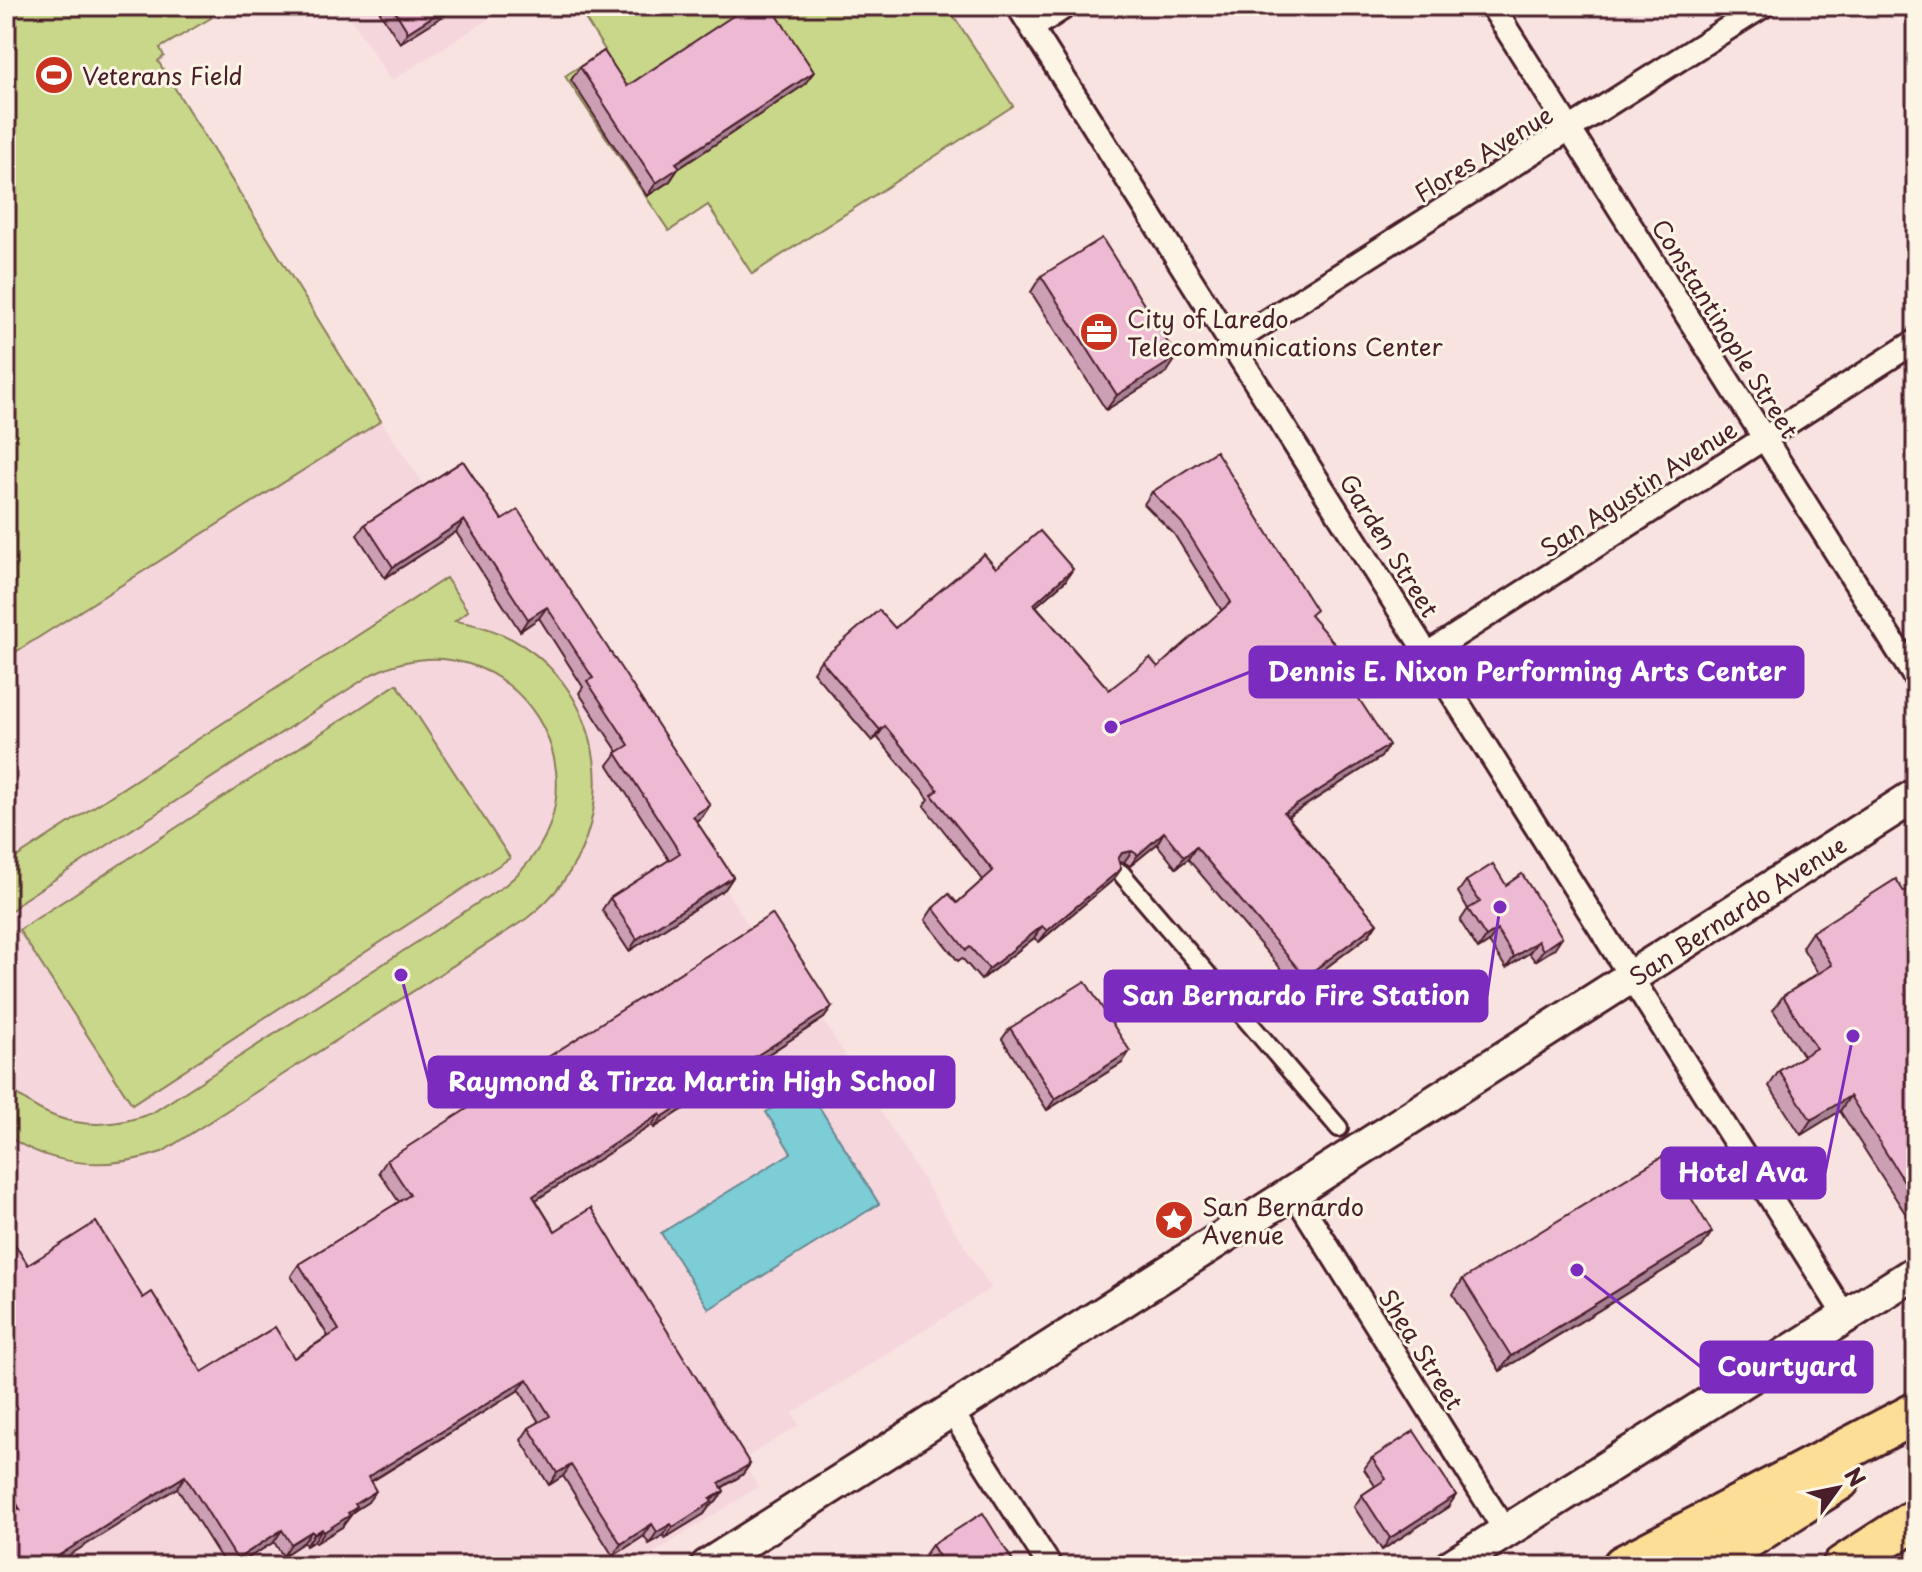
<svg xmlns="http://www.w3.org/2000/svg" width="1922" height="1572" font-family="'Playpen Sans',sans-serif">
  <style>
    .built { fill: #f5d6dc }
    .green { fill: #c9d78a; stroke: #8a7b5a; stroke-width: 2 }
    .water { fill: #7ccdd6; stroke: #688792; stroke-width: 2 }
    .lines { fill: none; stroke-linecap: round; stroke-linejoin: round }
    .pedestrian-casing { stroke: #4a1f2b; stroke-width: 22 }
    .minor-casing { stroke: #4a1f2b; stroke-width: 28 }
    .secondary-casing { stroke: #4a1f2b; stroke-width: 38 }
    .motorway-casing { stroke: #4a1f2b; stroke-width: 46 }
    .pedestrian { stroke: #fcf5e5; stroke-width: 16 }
    .minor { stroke: #fcf5e5; stroke-width: 22 }
    .secondary { stroke: #fcf5e5; stroke-width: 32 }
    .motorway { stroke: #fdde96; stroke-width: 40 }
    .wall { fill: #cd9fb5; stroke: #4a1f2b; stroke-width: 2 }
    .shaded-wall { fill: #a78294; stroke: #4a1f2b; stroke-width: 2 }
    .building { fill: #eeb9d3; stroke: #4a1f2b; stroke-width: 2 }
    .labels { text-anchor: middle; dominant-baseline: central; stroke-width: 6; stroke-linejoin: round; paint-order: stroke }
    .poi-label { font-size: 24px; fill: #4a1f2b; stroke: #fcf5e5; text-anchor: start }
    .street-label { font-size: 24px; fill: #4a1f2b; stroke: #fcf5e5 }
    .leader { fill: none; stroke: #7b2cbf; stroke-width: 3 }
    .callout-dot { fill: #7b2cbf; stroke: #fcf5e5; stroke-width: 3 }
    .callout { fill: #7b2cbf; stroke: #7b2cbf; stroke-width: 3 }
    .callout-label { font-size: 26px; text-anchor: middle; font-weight: bold; fill: #fff }
  </style>
  <rect width="100%" height="100%" fill="#f8e3e0"/>
  <filter id="ink" filterUnits="userSpaceOnUse"><feTurbulence type="fractalNoise" baseFrequency=".0125" numOctaves="2"/><feDisplacementMap in="SourceGraphic" scale="16" xChannelSelector="R" yChannelSelector="G"/><feConvolveMatrix kernelMatrix="1 2 1 2 8 2 1 2 1" color-interpolation-filters="sRGB"/></filter>
  <g filter="url(#ink)">
    <g class="built">
      <path d="M343,6H509L391,81Z"/>
      <path d="M381,421L427,489L482,514L504,513L702,817L686,828L698,847L753,932L764,926L991,1288L793,1413L799,1425L742,1460L758,1487L633,1566H6V658Z"/>
    </g>
    <g class="green">
      <path d="M6,6H210L211,18L160,48L164,56L158,61L381,421L6,658Z"/>
      <path d="M577,6H947L1013,106L752,274L708,205L669,231L565,76L605,50Z"/>
      <path d="M446,578L468,611L455,621C605,642 645,829 526,919L162,1152C109,1170 54,1168 6,1135V1084C47,1125 98,1134 152,1113L504,886C628,788 513,605 372,674L23,900L6,916V864Z"/>
      <path d="M397,684L510,858L132,1104L19,930Z"/>
    </g>
    <path class="water" d="M807,1087L879,1204L709,1309L661,1233L791,1153L766,1112Z"/>
    <g class="lines">
      <g class="pedestrian-casing">
        <path id="pedestrian" d="M1121,873L1339,1128"/>
      </g>
      <g class="minor-casing">
        <g id="minor">
          <path d="M1018,6L1845,1316"/>
          <path d="M1492,6L1916,679"/>
          <path d="M1032,28L1066,6"/>
          <path d="M1231,344L1763,6"/>
          <path d="M1427,654L1916,341"/>
          <path d="M1294,1193L1506,1532"/>
          <path d="M952,1412L1050,1566"/>
        </g>
      </g>
      <g class="secondary-casing">
        <g id="secondary">
          <path d="M707,1566L1916,795"/>
          <path d="M1451,1566L1916,1272"/>
        </g>
      </g>
      <g class="motorway-casing">
        <g id="motorway">
          <path d="M1623,1566L1916,1413"/>
          <path d="M1704,1566L1839,1480"/>
          <path d="M1843,1566L1916,1519"/>
        </g>
      </g>
      <use href="#pedestrian" class="pedestrian"/>
      <use href="#minor" class="minor"/>
      <use href="#secondary" class="secondary"/>
      <use href="#motorway" class="motorway"/>
    </g>
    <g class="wall">
      <path d="M376,6H459L400,43Z"/>
      <path d="M580,67L627,86L804,85L678,169L670,181L647,196L571,80Z"/>
      <path d="M1041,276L1167,372L1106,410L1031,292Z"/>
      <path d="M463,461L502,520L710,805L702,817L696,821L733,877L725,889L629,951L602,910L610,898L669,860L608,765L618,752L579,693L583,687L539,618L520,631L456,532L385,578L357,535L365,524Z"/>
      <path d="M1152,492L1311,617L1348,682L1381,757L1288,817L1377,923L1369,935L1298,989L1188,859L1176,868L1157,844L1130,866L1124,862L1119,863L1121,869L1113,880L1039,942L1034,938L981,980L962,958L958,961L925,920L933,908L957,903L983,880L924,806L929,799L877,737L872,741L813,672L821,660L895,628L996,568L1065,581L1036,606L1109,690L1158,667L1222,611L1174,534L1144,504Z"/>
      <path d="M1466,881L1506,885L1554,949L1535,961L1529,953L1506,968L1489,942L1478,949L1460,921L1468,909L1458,892Z"/>
      <path d="M1916,885V1230L1840,1111L1801,1135L1769,1086L1779,1071L1803,1056L1773,1010L1783,996L1818,973L1802,947L1812,932L1904,892Z"/>
      <path d="M832,1007L824,1018L654,1128L652,1125L536,1200L555,1231L750,1464L742,1475L722,1488L724,1491L716,1502L709,1507L704,1514L665,1538L663,1535L649,1544L644,1536L613,1556L563,1476L549,1485L521,1440L529,1428L539,1422L519,1390L371,1482L368,1502L354,1511L342,1527L316,1543L314,1541L306,1546L304,1542L283,1556L274,1542L235,1566H226L177,1488L6,1566V1231L28,1265L143,1298L202,1372L294,1358L328,1336L291,1276L299,1264L399,1202L379,1172L387,1160Z"/>
      <path d="M1010,1028L1122,1063L1047,1110L1002,1039Z"/>
      <path d="M1702,1247L1500,1371L1453,1294L1463,1279Z"/>
      <path d="M1372,1458L1456,1495L1448,1507L1382,1550L1354,1507L1362,1495L1375,1486L1364,1469Z"/>
      <path d="M932,1545L1016,1566H930L924,1556Z"/>
    </g>
    <g class="shaded-wall">
      <path d="M449,6H459L400,43L408,32Z"/>
      <path d="M814,72L804,85L678,169L670,181L647,196L656,183L676,163Z"/>
      <path d="M1177,357L1167,372L1106,410L1117,395Z"/>
      <path d="M464,520L456,532L385,578L393,567Z"/>
      <path d="M1073,569L1065,581L1026,615L1034,604Z"/>
      <path d="M547,607L539,618L520,631L528,619Z"/>
      <path d="M885,726L877,737L872,741L880,730Z"/>
      <path d="M1389,745L1381,757L1276,824L1284,813Z"/>
      <path d="M710,805L702,817L685,828L693,816Z"/>
      <path d="M1164,832L1157,844L1130,866L1138,855Z"/>
      <path d="M1196,847L1188,859L1176,868L1184,857Z"/>
      <path d="M1132,851L1124,862L1114,864L1122,853Z"/>
      <path d="M1121,869L1113,880L1039,942L1047,931Z"/>
      <path d="M733,877L725,889L629,951L637,939Z"/>
      <path d="M1377,923L1369,935L1298,989L1305,977Z"/>
      <path d="M1042,926L1034,938L981,980L989,969Z"/>
      <path d="M1497,930L1489,942L1478,949L1486,937Z"/>
      <path d="M1562,937L1554,949L1535,961L1543,950Z"/>
      <path d="M1538,941L1529,953L1506,968L1514,957Z"/>
      <path d="M832,1007L824,1018L654,1128L662,1117Z"/>
      <path d="M1130,1051L1122,1063L1047,1110L1055,1099Z"/>
      <path d="M1850,1096L1840,1111L1801,1135L1811,1120Z"/>
      <path d="M660,1114L652,1125L525,1207L533,1196Z"/>
      <path d="M1712,1232L1702,1247L1500,1371L1511,1356Z"/>
      <path d="M527,1379L519,1390L360,1488L368,1477Z"/>
      <path d="M750,1464L742,1475L711,1494L719,1483Z"/>
      <path d="M571,1465L563,1476L549,1485L557,1473Z"/>
      <path d="M185,1476L177,1488L52,1566H42Z"/>
      <path d="M376,1491L368,1502L354,1511L342,1527L316,1543L324,1532L355,1504Z"/>
      <path d="M724,1491L716,1502L709,1507L704,1514L665,1538L673,1527Z"/>
      <path d="M1456,1495L1448,1507L1382,1550L1390,1538Z"/>
      <path d="M652,1524L644,1536L613,1556L621,1544Z"/>
      <path d="M671,1524L663,1535L649,1544L657,1532Z"/>
      <path d="M322,1529L314,1541L306,1546L314,1534Z"/>
      <path d="M282,1530L274,1542L235,1566H232L237,1559Z"/>
      <path d="M312,1531L304,1542L283,1556L291,1544Z"/>
    </g>
    <g class="building">
      <path d="M392,6H449L408,32Z"/>
      <path d="M748,6H771L814,72L676,163L680,167L656,183L580,67L604,51L627,86Z"/>
      <path d="M1102,238L1177,357L1117,395L1041,276Z"/>
      <path d="M1216,451L1316,610L1310,615L1357,670L1346,679L1389,745L1284,813L1377,923L1305,977L1196,847L1184,857L1164,832L1138,855L1132,851L1122,853L1118,859L1121,869L1047,931L1042,926L989,969L970,947L966,950L933,908L949,894L957,903L993,871L932,795L938,790L885,726L880,730L821,660L879,610L895,628L984,554L996,568L1040,531L1073,569L1034,604L1109,690L1150,658L1158,667L1231,602L1182,523L1152,492Z"/>
      <path d="M463,461L502,520L518,510L710,805L693,816L733,877L637,939L610,898L680,853L616,753L629,745L587,681L593,678L547,607L528,619L464,520L393,567L365,524Z"/>
      <path d="M1493,864L1506,885L1522,874L1562,937L1543,950L1538,941L1514,957L1497,930L1486,937L1468,909L1480,902L1466,881Z"/>
      <path d="M1896,879L1904,892L1916,885V1200L1850,1096L1811,1120L1779,1071L1816,1048L1783,996L1832,965L1812,932Z"/>
      <path d="M772,914L832,1007L662,1117L660,1114L533,1196L555,1231L591,1208L750,1464L719,1483L724,1491L710,1499L712,1502L673,1527L671,1524L657,1532L652,1524L621,1544L571,1465L557,1473L529,1428L550,1416L527,1379L368,1477L376,1491L355,1504L357,1507L348,1513L350,1515L324,1532L322,1529L314,1534L312,1531L291,1544L282,1530L237,1559L185,1476L42,1566H6V1505L20,1509L6,1486V1231L28,1265L96,1222L143,1298L152,1292L202,1372L275,1327L294,1358L339,1330L299,1264L410,1195L387,1160Z"/>
      <path d="M1085,981L1130,1051L1055,1099L1010,1028Z"/>
      <path d="M1665,1155L1712,1232L1511,1356L1463,1279Z"/>
      <path d="M1414,1431L1456,1495L1390,1538L1362,1495L1386,1479L1372,1458Z"/>
      <path d="M983,1513L1016,1566H945L932,1545Z"/>
    </g>
  </g>
  <defs>
    <g id="stadium-disc" transform="scale(2)"><circle r="9.5" fill="#c8321e" stroke="#fcf5e5"/><path d="M0-5a6.5 5 0 1 0 0 10a6.5 5 0 1 0 0-10ZM-3.5-1.8h7v3.6h-7Z" fill="#fff"/></g>
    <g id="office-disc" transform="scale(2)"><circle r="9.5" fill="#c8321e" stroke="#fcf5e5"/><path d="M-6-3h4V-5.5h4V-3h4V5H-6ZM-1-4.5V-3h2v-1.5ZM-6 0V1H6V0Z" fill="#fff"/></g>
    <g id="sight-disc" transform="scale(2)"><circle r="9.5" fill="#c8321e" stroke="#fcf5e5"/><path d="M0-6L1.8-2.2L6-1.7L2.9 1.2L3.7 5.4L0 3.3L-3.7 5.4L-2.9 1.2L-6-1.7L-1.8-2.2Z" fill="#fff"/></g>
  </defs>
  <g fill-rule="evenodd">
    <use href="#stadium-disc" x="54" y="75"/>
    <use href="#office-disc" x="1099" y="332"/>
    <use href="#sight-disc" x="1174" y="1220"/>
  </g>
  <g class="labels">
    <g class="poi-label">
      <text x="82" y="75">Veterans Field</text>
      <text x="1127" y="318">City of Laredo<tspan x="1127" dy="28">Telecommunications Center</tspan></text>
      <text x="1202" y="1206">San Bernardo<tspan x="1202" dy="28">Avenue</tspan></text>
    </g>
    <g class="street-label">
      <text transform="translate(1483 153) rotate(-32)">Flores Avenue</text>
      <text transform="translate(1726 328) rotate(58)">Constantinople Street</text>
      <text transform="translate(1638 488) rotate(-33)">San Agustin Avenue</text>
      <text transform="translate(1390 545) rotate(58)">Garden Street</text>
      <text transform="translate(1737 910) rotate(-33)">San Bernardo Avenue</text>
      <text transform="translate(1422 1349) rotate(58)">Shea Street</text>
    </g>
  </g>
  <path class="leader" d="M1111 727L1250 672M1500 907L1487 996M401 975L429 1082M1853 1036L1825 1173M1577 1270L1701 1367"/>
  <g class="callout-dot">
    <circle cx="1111" cy="727" r="8"/>
    <circle cx="1500" cy="907" r="8"/>
    <circle cx="401" cy="975" r="8"/>
    <circle cx="1853" cy="1036" r="8"/>
    <circle cx="1577" cy="1270" r="8"/>
  </g>
  <g class="callout">
    <rect x="1250" y="647" width="553" height="50" rx="8"/>
    <rect x="1105" y="971" width="382" height="50" rx="8"/>
    <rect x="429" y="1057" width="525" height="50" rx="8"/>
    <rect x="1662" y="1148" width="163" height="50" rx="8"/>
    <rect x="1701" y="1342" width="171" height="50" rx="8"/>
  </g>
  <g class="callout-label">
    <text x="1527" y="681">Dennis E. Nixon Performing Arts Center</text>
    <text x="1296" y="1005">San Bernardo Fire Station</text>
    <text x="692" y="1091">Raymond &amp; Tirza Martin High School</text>
    <text x="1743" y="1182">Hotel Ava</text>
    <text x="1787" y="1376">Courtyard</text>
  </g>
  <rect width="1922" height="1572" fill="none" stroke="#fcf5e5" stroke-width="32"/>
  <rect x="16" y="16" width="1890" height="1540" fill="none" stroke="#4a1f2b" stroke-width="3" filter="url(#ink)"/>
  <g transform="translate(1838 1488) rotate(57)" stroke="#fcf5e5" stroke-width="6" paint-order="stroke">
  <path d="M0-6L14 30L0 20L-14 30Z" fill="#4a1f2b"/>
  <text y="-12" font-size="22" font-weight="bold" text-anchor="middle" fill="#4a1f2b">N</text>
  </g>
</svg>
